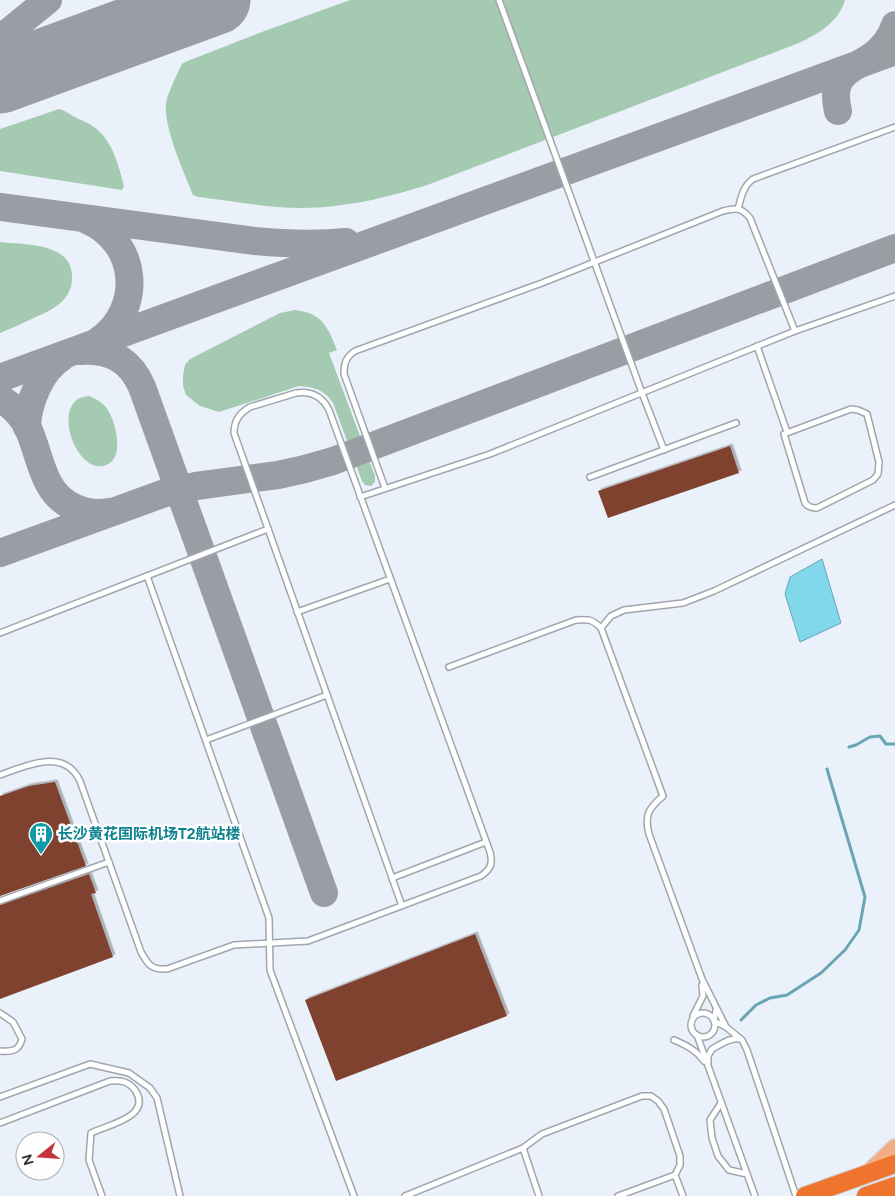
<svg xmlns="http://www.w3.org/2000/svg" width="895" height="1196" font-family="Figtree,'Noto Sans SC',sans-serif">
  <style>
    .green { fill: #a4cbb1 }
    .water { fill: #80d8ea; stroke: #68a6b4 }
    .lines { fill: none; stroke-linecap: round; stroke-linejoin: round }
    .stream { stroke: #68a6b4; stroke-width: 3 }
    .taxiway { stroke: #999ea4; stroke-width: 28 }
    .runway { stroke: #999ea4; stroke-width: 69 }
    .building { fill: #7f432e; filter: url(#shadow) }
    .lane-casing { stroke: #a1a6ae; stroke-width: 8 }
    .primary-casing { stroke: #cececf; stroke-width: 18 }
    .highway-casing { stroke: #cececf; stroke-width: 20 }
    .lane { stroke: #fff; stroke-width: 5 }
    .primary { stroke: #f5ac82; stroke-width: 15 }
    .highway { stroke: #ef752f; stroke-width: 18 }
    .labels { text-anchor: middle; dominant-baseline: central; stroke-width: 5; stroke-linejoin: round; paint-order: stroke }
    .culture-label { font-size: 15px; font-weight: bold; fill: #0d838f; stroke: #fefefe; text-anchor: start }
  </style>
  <defs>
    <filter id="shadow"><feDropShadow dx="2.5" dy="-2.5" stdDeviation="0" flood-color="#0004"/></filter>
  </defs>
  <rect width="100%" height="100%" fill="#ebf1fa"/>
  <g class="green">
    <path d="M350,0H845C839,22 818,34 799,43L430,184C391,197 343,208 302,208C267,208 233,201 198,197L193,195C184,173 163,126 166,103C167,95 178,72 182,64L185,62L259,33Z"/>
    <path d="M59,109C66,111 68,113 73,116C80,120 88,122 94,127C113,141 118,164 124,186L122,190L0,171V129Z"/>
    <path d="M0,242C25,245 74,242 72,279C72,290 65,301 55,307C50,311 44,313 38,316C25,322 13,328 0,333Z"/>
    <path d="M295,310C322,313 328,327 337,350L329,353L375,476V482L371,486L365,485L362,481L333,403C325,390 314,387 299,386L219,412L200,406L186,395L183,386V375L185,365L190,359L280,313Z"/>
    <path d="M89,396C97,399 105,404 109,412C116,424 123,454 110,463C82,482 53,415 78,399C81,397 85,397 89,396Z"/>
  </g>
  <path class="water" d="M822,559L841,623L800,642L785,594L790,577Z"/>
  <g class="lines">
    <g class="stream">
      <path d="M849,747L856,745L870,737L880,736L886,744H895"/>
      <path d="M741,1020L756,1005L770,998L787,995L821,973L845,950L859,930L865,897L827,769"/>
    </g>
    <g class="taxiway">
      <path d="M0,39L48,0"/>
      <path d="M838,111C836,103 835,95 837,87C841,71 859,65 872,56C882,49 891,37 895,25"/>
      <path d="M0,207L255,241C286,244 316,245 346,242"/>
      <path d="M87,220C139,242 144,310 98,341"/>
      <path d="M80,351C109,349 130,359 142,387L324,893"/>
      <path d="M0,378L895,51"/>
      <path d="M0,398C11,405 21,414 27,426C36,444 39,466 49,484C61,506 86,516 109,512"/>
      <path d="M27,427C28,402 41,370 62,357"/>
      <path d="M0,553L165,493L196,486L278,475L305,469L333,461L895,248"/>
    </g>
    <path class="runway" d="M0,79L216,0"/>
  </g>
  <g class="building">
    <path d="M730,446L739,473L608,518L598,491Z"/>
    <path d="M55,782L86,866L0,896V796L29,786Z"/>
    <path d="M89,874L96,893L91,894L113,957L0,999V905Z"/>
    <path d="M475,934L507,1016L336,1081L305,1000Z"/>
  </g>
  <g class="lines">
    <g class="lane-casing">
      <g id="lane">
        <path d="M499,0L642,393L664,450"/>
        <path d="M738,209C741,198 743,186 753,179L895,127"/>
        <path d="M757,346L787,432"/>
        <path d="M851,409L858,410L867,414L879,462L878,474L873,480L817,508C811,508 808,507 805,503L784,434Z"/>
        <path d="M590,477L736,423"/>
        <path d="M385,488L344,374C344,363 346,357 355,351L542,283L723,211C736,208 741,207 750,218L795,331"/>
        <path d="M360,497L490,454L795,331L895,296"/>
        <path d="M147,576L269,918L270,970L354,1196"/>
        <path d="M297,612L390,579"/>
        <path d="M601,628L611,616L624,610L683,603L714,591L895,505"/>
        <path d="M0,633L268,529"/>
        <path d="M449,667L576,620C588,619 592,619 601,628L663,796C649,808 644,815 649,834L702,979L726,1027"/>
        <path d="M206,740L327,695"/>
        <path d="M0,775C26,766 64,747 80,781L141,952C148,965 152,970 167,969L234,945L308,941L481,876C491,869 493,863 490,852L329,410C322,396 310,391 296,393L250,407C240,413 234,420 234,433L402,906"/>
        <path d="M392,878L486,842"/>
        <path d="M0,901L109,862"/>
        <path d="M716,1010L714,1021L726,1027L742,1040L747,1050L796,1196"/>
        <circle cx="703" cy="1025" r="12"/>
        <path d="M0,1013L13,1022L22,1039C19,1051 12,1052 0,1051"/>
        <path d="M693,1016L703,996L702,985"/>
        <path d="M697,1035L755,1196"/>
        <path d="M674,1040C686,1045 696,1050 704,1061"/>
        <path d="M708,1062V1056L712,1049C720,1045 730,1037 739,1039"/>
        <path d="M0,1097L90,1064L129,1073L150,1088L157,1098L180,1196"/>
        <path d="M721,1103L710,1120L712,1138L718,1156L729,1170L747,1174"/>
        <path d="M0,1123L110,1081C120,1080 128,1081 135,1090C153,1117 107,1125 91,1133L89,1160L102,1196"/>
        <path d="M523,1148L539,1196"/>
        <path d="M405,1196L523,1148L542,1134L642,1096H651L658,1101L664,1109L680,1156V1165L675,1175L683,1196"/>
        <path d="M618,1196L675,1175"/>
      </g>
    </g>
    <g class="primary-casing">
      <path id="primary" d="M868,1173L895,1147"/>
    </g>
    <g class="highway-casing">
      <g id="highway">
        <path d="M805,1196L895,1164"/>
        <path d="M866,1196L895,1186"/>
      </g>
    </g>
    <use href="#lane" class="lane"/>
    <use href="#primary" class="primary"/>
    <use href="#highway" class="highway"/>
  </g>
  <defs>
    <g id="building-pin" transform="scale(1.25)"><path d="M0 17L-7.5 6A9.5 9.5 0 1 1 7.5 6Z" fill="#0f9aa8" stroke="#fefefe"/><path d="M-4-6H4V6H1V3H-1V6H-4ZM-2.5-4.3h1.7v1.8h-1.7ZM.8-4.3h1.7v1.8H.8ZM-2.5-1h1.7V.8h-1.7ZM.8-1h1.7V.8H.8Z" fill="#fff"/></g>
  </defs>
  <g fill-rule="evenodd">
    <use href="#building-pin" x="41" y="834"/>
  </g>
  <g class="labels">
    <g class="culture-label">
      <text x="58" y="834">长沙黄花国际机场T2航站楼</text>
    </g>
  </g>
  <g transform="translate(40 1156) rotate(253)"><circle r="24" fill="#fefefe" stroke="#acadae"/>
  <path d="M0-4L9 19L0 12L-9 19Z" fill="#c3333c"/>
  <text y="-8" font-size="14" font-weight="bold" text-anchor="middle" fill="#313336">N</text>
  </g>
</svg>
